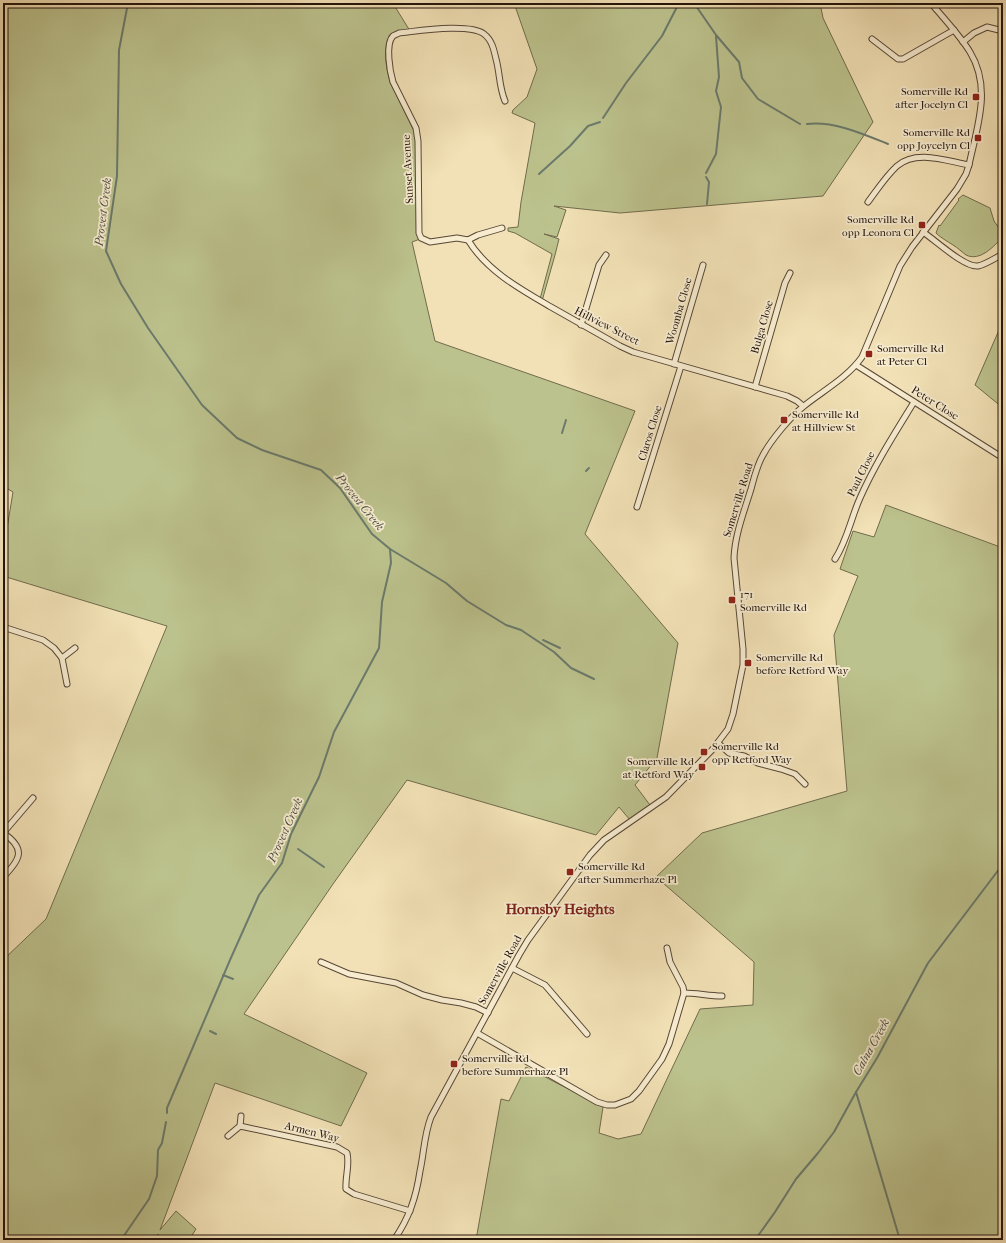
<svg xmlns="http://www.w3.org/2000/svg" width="1006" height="1243" font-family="'IM FELL French Canon',serif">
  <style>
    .green { fill: #bcc28d; stroke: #706b4c }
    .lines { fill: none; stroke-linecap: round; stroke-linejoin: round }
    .stream { stroke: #6b7a6c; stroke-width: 2 }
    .minor-casing { stroke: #574736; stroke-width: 7 }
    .minor { stroke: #f7ecd0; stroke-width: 5 }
    .poi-dot { fill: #8f2418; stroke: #f7ecd0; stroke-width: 1.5 }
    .labels { text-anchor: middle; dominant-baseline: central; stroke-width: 3.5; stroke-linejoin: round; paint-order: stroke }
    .poi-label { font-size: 11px; fill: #23140c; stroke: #f7ecd0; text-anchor: start }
    .street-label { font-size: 11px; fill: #23140c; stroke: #f7ecd0 }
    .water-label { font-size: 12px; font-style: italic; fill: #4d5044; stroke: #f7ecd0 }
    .district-label { font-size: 15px; font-weight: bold; fill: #7a1f14; stroke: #f7ecd0 }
  </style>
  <rect width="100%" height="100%" fill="#f2e1b6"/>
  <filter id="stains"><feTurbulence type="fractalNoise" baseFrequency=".005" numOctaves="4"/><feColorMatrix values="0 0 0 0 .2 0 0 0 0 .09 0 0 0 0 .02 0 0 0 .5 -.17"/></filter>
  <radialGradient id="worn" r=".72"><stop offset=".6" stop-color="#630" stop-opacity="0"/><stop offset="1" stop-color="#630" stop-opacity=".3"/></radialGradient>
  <g class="green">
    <path d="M3,3H395L394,5L410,31C405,33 397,34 392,37C381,45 387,71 390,82L417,137L419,152L416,189L418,234L420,239L412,242L435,341L635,411L585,534L678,643L657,758L635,785L650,805L630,820L619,807L596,835L407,780L333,884L244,1014L367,1073L341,1126L215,1083L160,1230L176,1211L196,1229L189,1240H162L163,1239L158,1234L156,1240H3V960L46,919L167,626L3,576V553L13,492L3,486Z"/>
    <path d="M514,3H820L823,18L873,122L823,196L620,213L554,206L566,210L557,237L544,234L559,239L555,255L542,301L540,299L552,254L515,233L508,231V228L518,227L521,202L535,123L512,113L513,110L527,97L537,69Z"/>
    <path d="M963,195L990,208L994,221L1003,234V237C994,246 980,262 966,255C962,252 958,248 953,245C947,241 941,238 936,233L939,225L940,226L959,200L958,199Z"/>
    <path d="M1003,321V408L975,385Z"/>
    <path d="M886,505L1003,548V1240H476L501,1099L509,1101L526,1067L603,1107L599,1133L618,1139L641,1134L700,1009L753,1005L754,962L656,877L702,833L847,791L834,635L858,576L840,569L853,531L874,537Z"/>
  </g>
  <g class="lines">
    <g class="stream">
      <path d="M128,3L119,50L117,176L106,251L121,284L148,328L202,405L237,438L262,450L321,470L340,488L372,534L390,549L391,563L382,602L379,648L334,732L319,777L291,834L282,863L259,895L230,960L167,1108V1113"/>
      <path d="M694,3L716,35L739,62L742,78L758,99L800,124"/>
      <path d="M603,118L626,83L662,36L679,3"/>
      <path d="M807,124C835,121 863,134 888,144"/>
      <path d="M706,173L716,154L721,107L716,91L719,77L716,36"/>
      <path d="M539,174L570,146L588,126L600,122"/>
      <path d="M706,177L709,182L707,204"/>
      <path d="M562,433L566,420"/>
      <path d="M586,471L589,468"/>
      <path d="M390,549L446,583L467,601L506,625L521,630L554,652L571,668L594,679"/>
      <path d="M543,640L560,648"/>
      <path d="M298,849L324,867"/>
      <path d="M223,975L233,979"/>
      <path d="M210,1031L216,1034"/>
      <path d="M856,1092L900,1240"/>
      <path d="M121,1240L149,1199L157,1176L158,1150L162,1143L166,1122"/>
      <path d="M755,1240L775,1212L796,1179L818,1153L834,1132L856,1092L877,1058L928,963L1003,864"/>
    </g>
    <g class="minor-casing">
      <g id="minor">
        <path d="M936,9L939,3"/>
        <path d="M872,39L898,59H903L954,30"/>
        <path d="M963,42L974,33L987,27L1003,31"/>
        <path d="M868,202C877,190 886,176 897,166C916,149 947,161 969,165"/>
        <path d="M502,228L478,235L468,240L457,238L430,242L421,238L419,233L418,141L416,128L393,82C390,72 385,44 393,36C394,35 398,34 399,33C419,31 469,23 484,34C492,40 494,50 496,59C500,73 499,87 505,101"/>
        <path d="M923,232C935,240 965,268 978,266C987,264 995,258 1003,254"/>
        <path d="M468,240C487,271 520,289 551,307C574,320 597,333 620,346L633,352L787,396L797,401L803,406"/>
        <path d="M581,325L599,265L606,255"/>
        <path d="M674,364L703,265"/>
        <path d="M856,365L1003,458"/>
        <path d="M755,387L785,283L790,273"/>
        <path d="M637,507L681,366"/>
        <path d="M835,559C847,541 851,518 860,498C875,464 895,433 914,402"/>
        <path d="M3,627L43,640L54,648L62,658L75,648"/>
        <path d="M62,658L67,684"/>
        <path d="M718,743L729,753L744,756L758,763L781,769L795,774L805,784"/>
        <path d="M3,833C27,849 20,860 3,877"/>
        <path d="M3,833L33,798"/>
        <path d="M321,962L349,974L396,983L423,995L442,1000L461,1003L476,1007L488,1013"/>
        <path d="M512,968L545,985L587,1034"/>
        <path d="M684,993C697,993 709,996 722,996"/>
        <path d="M477,1033L597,1102L607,1105H615L631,1099L639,1091L662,1059L669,1044L684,993L683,987L670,962L667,948"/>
        <path d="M240,1126L241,1116"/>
        <path d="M228,1136L240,1126L337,1147L347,1153C350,1165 345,1177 346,1189L354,1194L410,1211"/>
        <path d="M394,1240C409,1218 416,1198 420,1171C424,1153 424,1135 431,1117L519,955L528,940L590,855L604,840L666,797L712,750L728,729L733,714L743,665V649L734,558C735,534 744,512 751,489C754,478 757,465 763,455C771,440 791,416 804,406C824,390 847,378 862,357L900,266L912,247L957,189L966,174L969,165C977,127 992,88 970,52C959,34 944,19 931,3"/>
      </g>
    </g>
    <use href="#minor" class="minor"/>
  </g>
  <g class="poi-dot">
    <rect x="972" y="93" width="8" height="8" rx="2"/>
    <rect x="974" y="134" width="8" height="8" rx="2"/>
    <rect x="918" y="221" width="8" height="8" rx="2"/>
    <rect x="865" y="350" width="8" height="8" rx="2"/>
    <rect x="780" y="416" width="8" height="8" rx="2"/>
    <rect x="728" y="596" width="8" height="8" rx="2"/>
    <rect x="744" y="659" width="8" height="8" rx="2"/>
    <rect x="700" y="748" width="8" height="8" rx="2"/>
    <rect x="698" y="763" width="8" height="8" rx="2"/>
    <rect x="566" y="868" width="8" height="8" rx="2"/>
    <rect x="450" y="1060" width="8" height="8" rx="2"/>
  </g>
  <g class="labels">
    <g class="poi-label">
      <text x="968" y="91" text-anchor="end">Somerville Rd<tspan x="968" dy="13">after Jocelyn Cl</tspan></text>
      <text x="970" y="132" text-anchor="end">Somerville Rd<tspan x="970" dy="13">opp Joycelyn Cl</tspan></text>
      <text x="914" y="219" text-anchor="end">Somerville Rd<tspan x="914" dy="13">opp Leonora Cl</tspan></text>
      <text x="877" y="348">Somerville Rd<tspan x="877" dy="13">at Peter Cl</tspan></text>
      <text x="792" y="414">Somerville Rd<tspan x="792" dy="13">at Hillview St</tspan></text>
      <text x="740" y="594">171<tspan x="740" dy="13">Somerville Rd</tspan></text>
      <text x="756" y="657">Somerville Rd<tspan x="756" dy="13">before Retford Way</tspan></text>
      <text x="712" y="746">Somerville Rd<tspan x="712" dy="13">opp Retford Way</tspan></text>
      <text x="694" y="761" text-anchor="end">Somerville Rd<tspan x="694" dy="13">at Retford Way</tspan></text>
      <text x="578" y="866">Somerville Rd<tspan x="578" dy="13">after Summerhaze Pl</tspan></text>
      <text x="462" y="1058">Somerville Rd<tspan x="462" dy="13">before Summerhaze Pl</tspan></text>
    </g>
    <g class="street-label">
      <text transform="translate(408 169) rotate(-93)">Sunset Avenue</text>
      <text transform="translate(679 311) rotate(-74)">Woomba Close</text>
      <text transform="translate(607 326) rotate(27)">Hillview Street</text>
      <text transform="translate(762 327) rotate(-74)">Bulga Close</text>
      <text transform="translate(935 403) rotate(32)">Peter Close</text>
      <text transform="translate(650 433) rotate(-73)">Claros Close</text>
      <text transform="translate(861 474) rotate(-64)">Paul Close</text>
      <text transform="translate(738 500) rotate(-73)">Somerville Road</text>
      <text transform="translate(500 970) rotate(-61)">Somerville Road</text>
      <text transform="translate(312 1132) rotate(14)">Armen Way</text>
    </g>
    <g class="water-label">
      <text transform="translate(103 212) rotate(-83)">Provest Creek</text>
      <text transform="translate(360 502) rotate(51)">Provest Creek</text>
      <text transform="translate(285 830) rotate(-66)">Provest Creek</text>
      <text transform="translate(871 1047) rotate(-61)">Calna Creek</text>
    </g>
    <g class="district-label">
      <text x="560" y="909">Hornsby Heights</text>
    </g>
  </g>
  <rect width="1006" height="1243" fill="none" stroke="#f2e1b6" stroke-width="16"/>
  <rect x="4" y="4" width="998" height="1235" fill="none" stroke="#23140c" stroke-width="2"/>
  <rect x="8" y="8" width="990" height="1227" fill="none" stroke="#23140c"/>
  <rect width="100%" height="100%" filter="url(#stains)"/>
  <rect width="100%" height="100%" fill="url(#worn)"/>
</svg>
